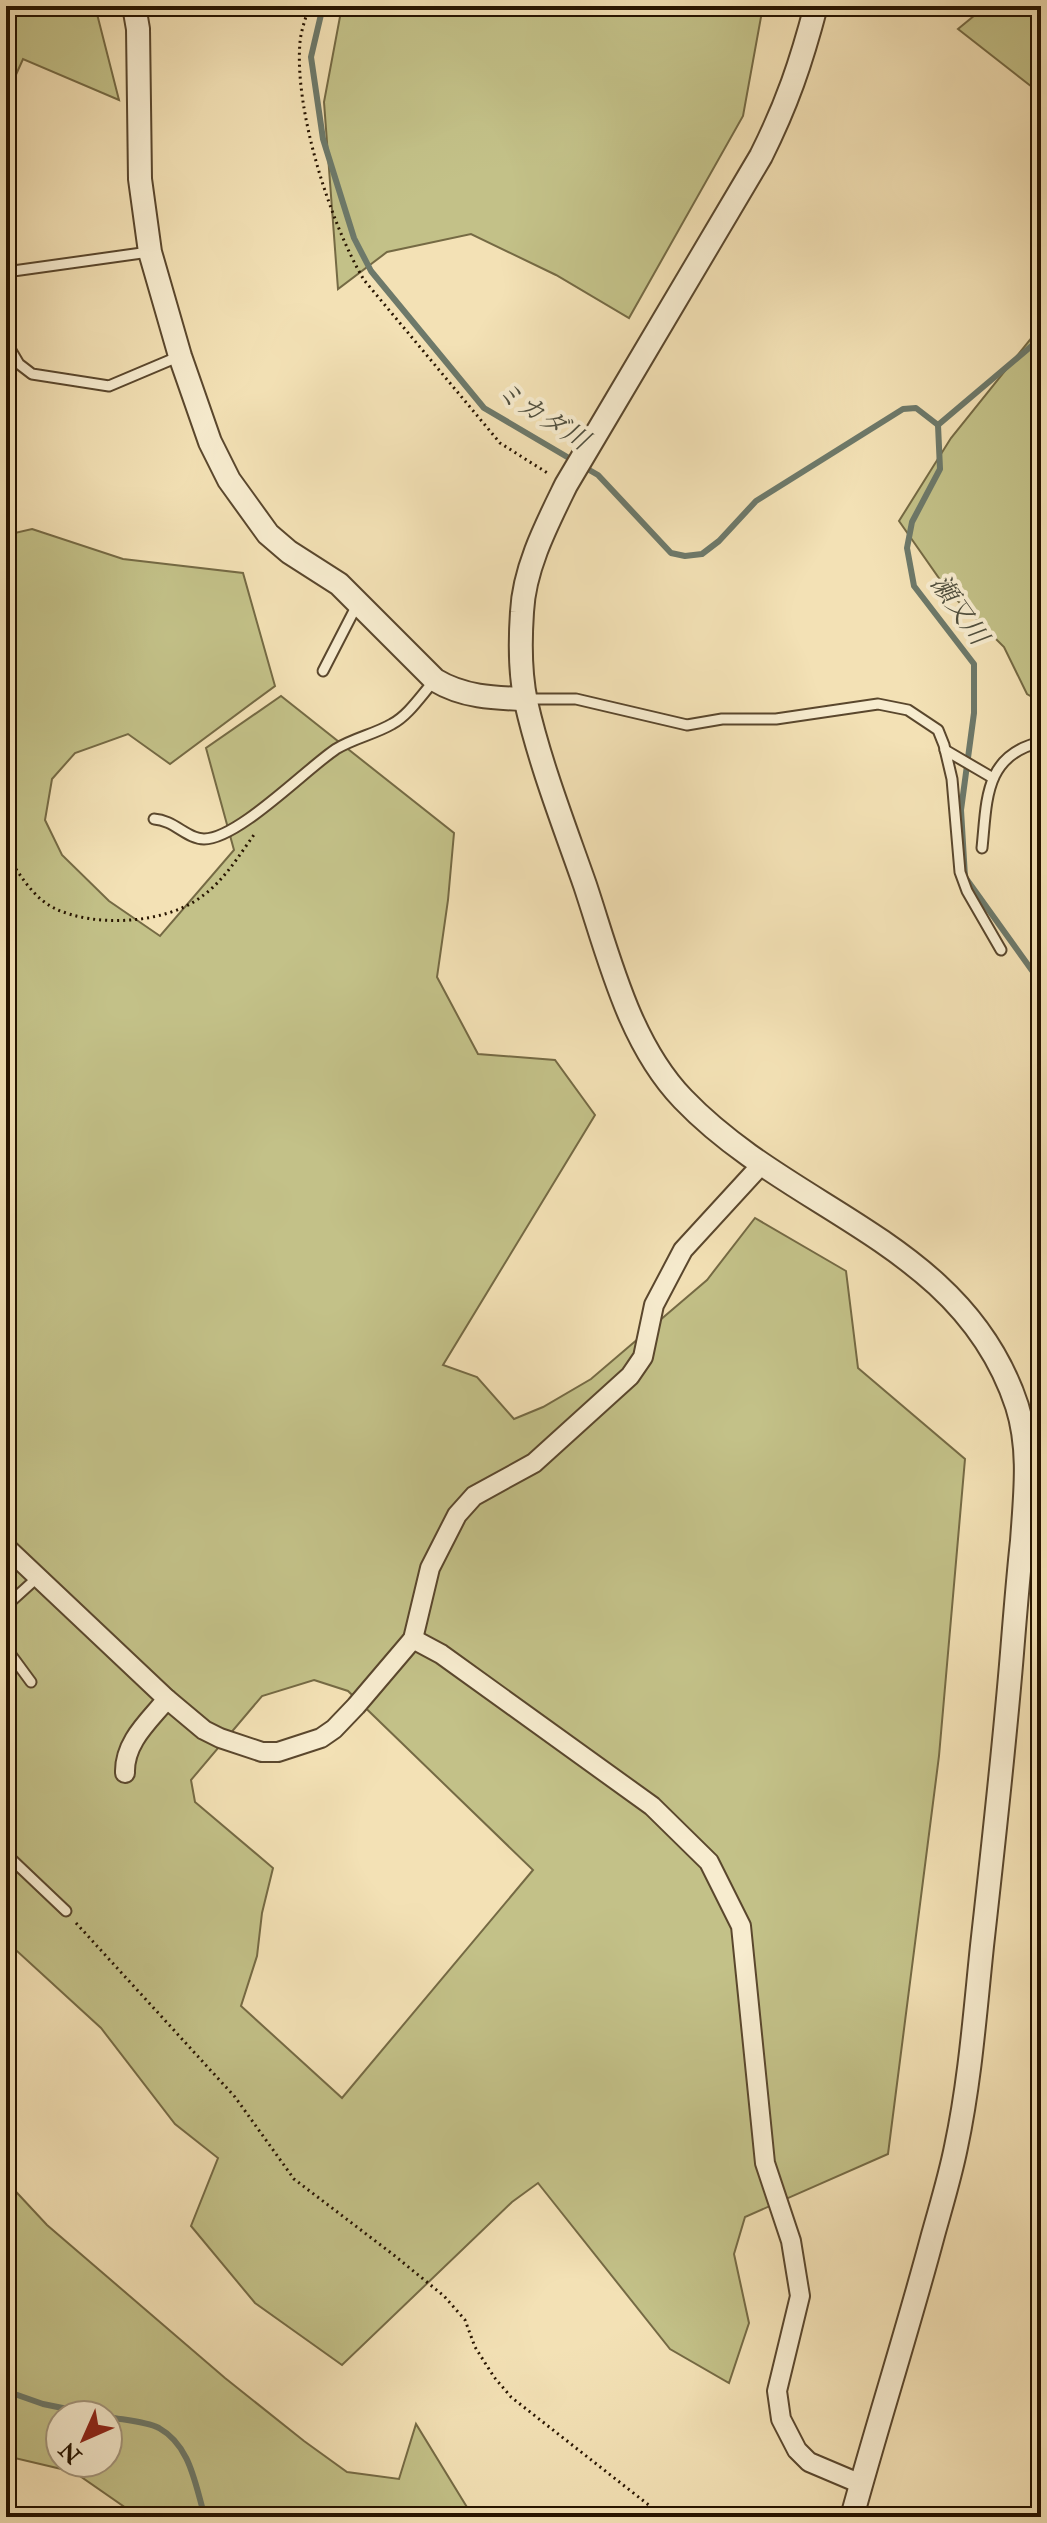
<svg xmlns="http://www.w3.org/2000/svg" width="1047" height="2523" font-family="'IM FELL Double Pica','Noto Serif JP',serif">
  <style>
    .green { fill: #c3c188; stroke: #756a44; stroke-width: 2; fill-rule: evenodd }
    .lines { fill: none; stroke-linecap: round; stroke-linejoin: round }
    .stream { stroke: #6d796a; stroke-width: 6 }
    .service-casing { stroke: #5a472d; stroke-width: 13 }
    .minor-casing { stroke: #5a472d; stroke-width: 22 }
    .tertiary-casing { stroke: #5a472d; stroke-width: 26 }
    .path { stroke: #271400; stroke-width: 3; stroke-dasharray: 2 4; stroke-linecap: butt }
    .service { stroke: #f7eccf; stroke-width: 9 }
    .minor { stroke: #f7eccf; stroke-width: 18 }
    .tertiary { stroke: #f7eccf; stroke-width: 22 }
    .labels { text-anchor: middle; dominant-baseline: central; stroke-width: 8; stroke-linejoin: round; paint-order: stroke }
    .water-label { font-size: 26px; font-style: italic; fill: #504f3e; stroke: #f7eccf }
  </style>
  <rect width="100%" height="100%" fill="#f3e1b5"/>
  <filter id="stains"><feTurbulence type="fractalNoise" baseFrequency=".0025" numOctaves="4"/><feColorMatrix values="0 0 0 0 .2 0 0 0 0 .09 0 0 0 0 .02 0 0 0 .5 -.17"/></filter>
  <radialGradient id="worn" r=".72"><stop offset=".6" stop-color="#630" stop-opacity="0"/><stop offset="1" stop-color="#630" stop-opacity=".3"/></radialGradient>
  <g class="green">
    <path d="M6,6H95L119,100L23,59L6,97Z"/>
    <path d="M342,6H763L743,116L629,318L556,275L471,234L387,252L338,289L324,102Z"/>
    <path d="M986,6H1041V94L958,29Z"/>
    <path d="M1041,326V510L1038,514L1041,530V702L1027,694L1004,647L948,591L899,521L951,438Z"/>
    <path d="M32,529L123,559L243,573L275,686L170,764L128,734L75,753L52,779L45,820L62,855L109,901L160,936L234,850L206,748L281,696L454,833L448,900L437,977L478,1054L555,1060L595,1115L443,1365L477,1377L514,1419L543,1407L591,1379L707,1280L755,1218L846,1271L858,1368L965,1459L939,1756L888,2154L745,2217L734,2254L749,2323L729,2383L670,2349L538,2183L512,2202L342,2365L255,2303L191,2226L218,2158L175,2124L101,2028L17,1951L6,1945V535ZM314,1680L348,1691L533,1870L342,2098L241,2006L257,1956L262,1913L273,1868L195,1802L191,1780L262,1696Z"/>
    <path d="M6,2181L47,2225L225,2378L304,2441L347,2472L399,2479L416,2424L473,2517H139L74,2472L6,2456ZM108,2415V2463H60V2415Z"/>
  </g>
  <g class="lines">
    <g class="stream">
      <path d="M323,6L311,57L323,139L354,238L371,271L484,408L574,461"/>
      <path d="M938,425L940,469L912,522L907,548L914,586L974,664V713L961,810L965,877L1041,983"/>
      <path d="M938,425L1041,338"/>
      <path d="M584,467L598,475L671,553L685,556L702,554L719,541L756,501L903,409L916,408L938,425"/>
      <path d="M6,2391L43,2404L97,2415"/>
      <path d="M108,2417C123,2420 145,2421 159,2428C191,2446 195,2485 205,2517"/>
    </g>
    <g class="service-casing">
      <g id="service">
        <path d="M6,272L149,252"/>
        <path d="M6,342L19,364L32,374L109,386L180,356"/>
        <path d="M323,671L358,603"/>
        <path d="M526,699H576L687,725L722,719H776L878,704L908,710L938,730L944,745L952,779L960,872L967,891L1001,950"/>
        <path d="M945,750L993,778"/>
        <path d="M154,819C174,820 187,839 204,839C238,839 306,769 336,749C354,738 375,734 392,724C409,715 422,694 435,680"/>
        <path d="M982,848C987,800 984,755 1041,742"/>
        <path d="M6,1606L38,1577"/>
        <path d="M6,1648L31,1682"/>
        <path d="M6,1854L66,1911"/>
      </g>
    </g>
    <g class="minor-casing">
      <g id="minor">
        <path d="M6,1547L167,1699L204,1730L220,1738L262,1752H278L321,1738L334,1729L356,1706L413,1639L430,1568L457,1515L474,1496L534,1463L630,1376L643,1357L654,1305L683,1250L761,1165"/>
        <path d="M413,1639L441,1654L652,1806L709,1862L741,1926L765,2163L791,2241L800,2296L777,2391L781,2419L797,2450L809,2462L861,2484"/>
        <path d="M125,1773C124,1742 149,1721 167,1699"/>
      </g>
    </g>
    <g class="tertiary-casing">
      <g id="tertiary">
        <path d="M134,6L138,29L140,179L150,252L180,356L210,442L229,480L268,534L289,552L339,584L435,680C463,697 493,698 525,699"/>
        <path d="M816,6C801,63 787,104 761,156L566,485C547,524 524,568 522,612C520,641 520,674 526,702C540,764 564,825 585,885C609,957 629,1043 683,1099C792,1213 963,1242 1017,1406C1031,1450 1025,1496 1022,1541C1018,1578 1015,1616 1012,1653C1004,1751 993,1848 982,1946C975,2013 970,2081 956,2147C950,2177 941,2206 933,2235C908,2329 878,2422 852,2517"/>
      </g>
    </g>
    <g class="path">
      <path d="M309,6C306,18 301,30 300,42C294,109 330,223 364,280L500,443L549,474"/>
      <path d="M6,854C19,873 32,897 54,908C94,928 165,924 201,897C224,881 240,854 256,832"/>
      <path d="M76,1923L235,2097L294,2179L395,2256L444,2296L465,2320L475,2347L494,2377L511,2397L664,2517"/>
    </g>
    <use href="#service" class="service"/>
    <use href="#minor" class="minor"/>
    <use href="#tertiary" class="tertiary"/>
  </g>
  <g class="labels">
    <g class="water-label">
      <text transform="translate(542 416) rotate(32)">ミカダ川</text>
      <text transform="translate(959 610) rotate(55)">瀬又川</text>
    </g>
  </g>
  <rect width="1047" height="2523" fill="none" stroke="#f3e1b5" stroke-width="32"/>
  <rect x="8" y="8" width="1031" height="2507" fill="none" stroke="#271400" stroke-width="4"/>
  <rect x="16" y="16" width="1015" height="2491" fill="none" stroke="#271400" stroke-width="2"/>
  <g transform="translate(84 2439) rotate(225)"><circle r="38" fill="#f7eccf" stroke="#a4967c" stroke-width="2"/>
  <path d="M0-6L14 30L0 20L-14 30Z" fill="#8f2418"/>
  <text y="-12" font-size="22" font-weight="bold" text-anchor="middle" fill="#271400">N</text>
  </g>
  <rect width="100%" height="100%" filter="url(#stains)"/>
  <rect width="100%" height="100%" fill="url(#worn)"/>
</svg>
